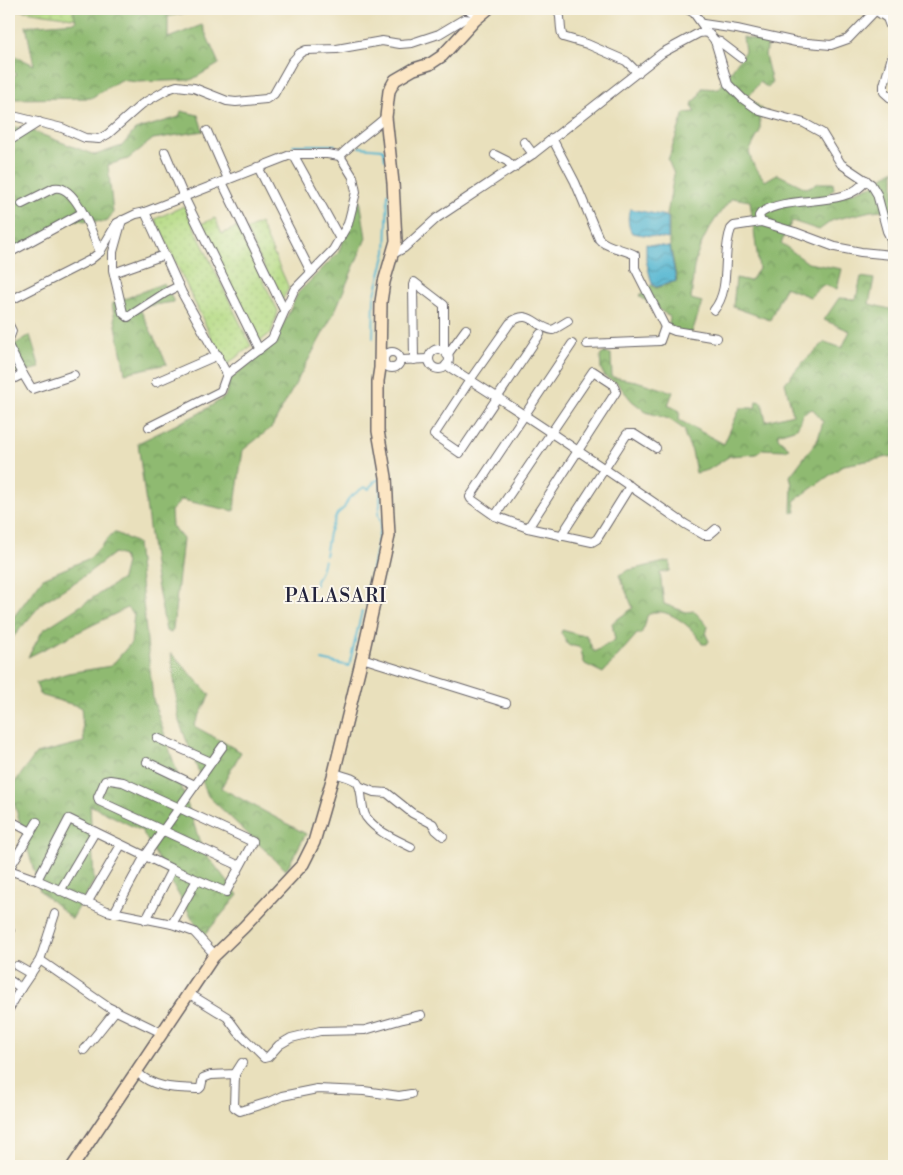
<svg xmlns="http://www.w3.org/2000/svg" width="903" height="1175" font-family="'Libre Bodoni',serif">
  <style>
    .grass { fill: url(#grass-dots); stroke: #6b7e5f }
    .forest { fill: url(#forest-crowns); stroke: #586e56 }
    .water { fill: url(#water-waves); stroke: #3a6c86 }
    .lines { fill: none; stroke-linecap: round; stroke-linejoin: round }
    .stream { stroke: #53b6d1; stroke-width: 2 }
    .minor-casing { stroke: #686468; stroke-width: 10 }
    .secondary-casing { stroke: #686468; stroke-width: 14 }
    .minor { stroke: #fff; stroke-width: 8 }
    .secondary { stroke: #fce6c4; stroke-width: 11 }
    .labels { text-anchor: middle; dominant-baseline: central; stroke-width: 4; stroke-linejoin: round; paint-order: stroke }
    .quarter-label { font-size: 19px; letter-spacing: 1px; fill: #22223b; stroke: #fbf7ec }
  </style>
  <defs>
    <pattern id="grass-dots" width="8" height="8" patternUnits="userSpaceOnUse" patternTransform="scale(1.25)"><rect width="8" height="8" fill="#b4da83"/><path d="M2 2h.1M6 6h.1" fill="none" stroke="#9abb72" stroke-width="1.8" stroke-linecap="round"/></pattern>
    <pattern id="forest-crowns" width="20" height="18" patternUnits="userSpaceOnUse" patternTransform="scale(1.25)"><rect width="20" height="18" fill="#8fba71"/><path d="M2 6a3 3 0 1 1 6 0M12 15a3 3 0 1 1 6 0" fill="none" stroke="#74975e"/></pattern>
    <pattern id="water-waves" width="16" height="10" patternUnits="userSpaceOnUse" patternTransform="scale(1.25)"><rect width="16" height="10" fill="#53b6d1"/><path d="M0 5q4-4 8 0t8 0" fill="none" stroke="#4494ab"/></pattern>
  </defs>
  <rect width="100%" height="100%" fill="#fbf7ec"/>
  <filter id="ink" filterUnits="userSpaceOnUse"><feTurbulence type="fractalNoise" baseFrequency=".02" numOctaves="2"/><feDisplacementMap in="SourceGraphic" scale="10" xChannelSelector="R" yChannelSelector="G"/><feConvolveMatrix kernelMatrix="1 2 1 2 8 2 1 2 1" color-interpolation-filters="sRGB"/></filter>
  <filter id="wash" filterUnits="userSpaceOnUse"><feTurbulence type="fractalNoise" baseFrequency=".0096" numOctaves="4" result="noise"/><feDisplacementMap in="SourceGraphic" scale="20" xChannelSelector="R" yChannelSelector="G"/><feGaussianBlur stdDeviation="1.12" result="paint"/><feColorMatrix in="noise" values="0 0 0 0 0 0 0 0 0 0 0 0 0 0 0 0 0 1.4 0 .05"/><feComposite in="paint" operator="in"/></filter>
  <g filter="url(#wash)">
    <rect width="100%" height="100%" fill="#e9e0bc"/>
    <g class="grass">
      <path d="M12,9H203L125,26Z"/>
      <path d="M184,206L251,346L225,366L155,219Z"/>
      <path d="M215,218L222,234L237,227L278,311L271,333L257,343L201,224Z"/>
      <path d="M260,223L289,288L281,302L246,230Z"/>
    </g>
    <g class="forest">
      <path d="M73,9H162L168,13V38L202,25L219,64L191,80L137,82L120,80L91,98L9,99V79L17,74L9,69V53L34,65L26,26L76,22Z"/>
      <path d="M743,37L768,43L765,55L772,83L768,88L760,82L748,97L764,111L760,115V131L749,152L752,162L765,181L777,174L806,188L819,183H833L834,189L827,195L831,200L873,185L894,169V230H888L884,210L871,211L833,220L819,230L792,221L781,243L808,263L842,269L837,289L823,285L810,297L785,287L770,320L733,307L736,278L750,281L759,269L750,201L732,198C716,217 703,235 696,259C692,271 693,286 691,299L702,302L692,333L668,332L670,317L639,296L651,285L656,288L677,281L669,239V218L667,215L674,174L668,160L684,113L695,112L692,106L693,102L698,98L702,88L719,89L745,51Z"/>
      <path d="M181,111L198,115L203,131L153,139L128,159L108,165L113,213L106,222L72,220L40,236L9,258V126L27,129L95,155L122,146L135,130L179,117Z"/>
      <path d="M360,199L366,238L335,311L272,427L243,450L234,511L182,500L171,511L172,526L183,539L173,629L171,633L166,631L155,573L138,443L198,414L225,397L230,379L274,344L298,293L338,253Z"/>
      <path d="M861,277L874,279L869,304L894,310V456L844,465L794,501L796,512L791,513L792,485L790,476L818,439L823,422L813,409C798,413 803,417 797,428L778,434V438L789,448L786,450L762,449L757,454L730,456L708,470L696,473L692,451L685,437V430L669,419L646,412L632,401L617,383L605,377L601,369L600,356L604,353L611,354L612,377L636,381L673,392L668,405L680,411L679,420L724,444L740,408H755L756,401L762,402L766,421L793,414L785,383L800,365L825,342L842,348L850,331L824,320L839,298L856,299Z"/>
      <path d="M164,283L174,302L139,307L167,364L125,373L112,304Z"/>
      <path d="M30,335L40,368L9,375V348Z"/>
      <path d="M114,532L137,543L153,699L202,849L238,895L203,937L142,831L90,805L94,881L72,919L40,891L10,789L36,754L84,742L81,707L40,695L36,683L68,673L111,666L131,643L134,614L127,608L28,657L43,630L122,579L126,563L123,556L114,553L80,579L43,602L9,642V623L43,578L90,558Z"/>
      <path d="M670,561V571L660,573L664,604L686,612L694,611L708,626L706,635L709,641L707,644H702C696,629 662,601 647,616L645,625L641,634H637L603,673L585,664L583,660L581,649L578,647L568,645L561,633L562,630L580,635H586L594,652L615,640L612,623L633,608L619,575L629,570Z"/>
      <path d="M171,653L210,695L194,726L241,752L221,788L306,834L286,870L208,796L179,721Z"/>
    </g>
    <g class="water">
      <path d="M630,209L666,216L668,218V239L632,233C628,228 627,215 630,209Z"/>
      <path d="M646,244L670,247L676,281L656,287L652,284L646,260Z"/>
    </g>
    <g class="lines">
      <g class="stream">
        <path d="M293,145H335"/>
        <path d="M359,147L382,149L384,151L385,160"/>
        <path d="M373,338L374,298L386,252L388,194"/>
        <path d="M325,556L329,533L337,514L344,508L349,498L364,487L369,489L371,485L374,484L373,482L380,479"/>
        <path d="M316,585V581L321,571L324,560"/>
        <path d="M366,605L367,588L372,569L381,524L378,513L380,506L381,475"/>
        <path d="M322,660L349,666L362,611"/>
      </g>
    </g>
  </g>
  <g filter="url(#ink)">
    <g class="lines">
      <g class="minor-casing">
        <g id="minor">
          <path d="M467,9L478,16"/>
          <path d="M558,9C562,18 559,29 563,37L587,44L626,61L638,73"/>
          <path d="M687,9L694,13L704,27"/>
          <path d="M876,11L887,18L892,31L894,41L893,53L884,85V92L894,101"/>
          <path d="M703,24L737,29L796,42L831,45L848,39L877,9"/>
          <path d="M715,41L720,42L741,58"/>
          <path d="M9,115L62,128L85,138L99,139L108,134L142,104L168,89L177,86L194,88L227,101L236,102L266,99L274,94L292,62L300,53L306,50L337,49L382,41L400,44L412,43L439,34L464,19L475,20"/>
          <path d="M207,131L228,179"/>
          <path d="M552,138L575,182L599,239C605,247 624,249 635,255V268L665,327L675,331L717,338"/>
          <path d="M9,141L39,122"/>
          <path d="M524,142L533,154"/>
          <path d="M165,152L184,197L259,350"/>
          <path d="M293,154L340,239"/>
          <path d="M495,155L507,161L514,168"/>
          <path d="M258,167L311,272"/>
          <path d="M866,180C847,210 789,193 761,213L759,216L761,222L795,232L835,247L861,252L892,255"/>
          <path d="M222,182L284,310"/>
          <path d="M22,204L54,188C76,183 93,236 100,252"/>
          <path d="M145,212L182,293L227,374"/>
          <path d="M122,220L113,252V270L123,313L128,317L165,293L179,286"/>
          <path d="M9,253L82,213"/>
          <path d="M393,254L404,248L437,218L533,154L662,53L699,33C708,31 710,34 715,41L728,84L743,99L760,111L804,123L822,133L841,164L871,184L877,194L887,231L891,239L892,255L894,262"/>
          <path d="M119,271L164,255"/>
          <path d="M9,301L90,260L100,252L117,223L136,214L145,212L293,154H327L340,156C354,141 371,131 386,117"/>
          <path d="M714,310C732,288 721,254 731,229L734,226L761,222"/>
          <path d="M9,325L12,331L9,339"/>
          <path d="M540,334L460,453L434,435L470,380C543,426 614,475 685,524L704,535H709L716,529"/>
          <path d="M572,344L470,497L471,499L495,516L528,528L592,542L597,539L630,486"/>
          <path d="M587,344L660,341L665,327"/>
          <path d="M9,347L23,374L32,389L74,375"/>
          <circle cx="439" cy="359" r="10"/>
          <circle cx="392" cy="360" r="8"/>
          <path d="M447,355L466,329"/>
          <path d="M401,360L429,359"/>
          <path d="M414,360L413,285L414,282L444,305V351"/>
          <path d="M446,365L470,380L510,323C530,307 535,328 553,330L568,321"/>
          <path d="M9,381L23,374"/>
          <path d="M156,382L218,355"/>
          <path d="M149,427L221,391L227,374L272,339L294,290L333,250L348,224L356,192L353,177L340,156"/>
          <path d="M495,516L593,371L613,384L616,392L528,528"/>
          <path d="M561,536L627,434H634L656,448"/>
          <path d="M362,658L506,703"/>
          <path d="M157,738L211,762"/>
          <path d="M147,762L195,785"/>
          <path d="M334,773C356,780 360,777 362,802C363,807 363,812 366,817C377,832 395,839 411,847"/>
          <path d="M361,787L374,792L387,793L412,813L433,824L436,830L443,836"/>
          <path d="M9,820L31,832L9,869"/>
          <path d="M31,832L37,822"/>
          <path d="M9,870L37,880L107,911L172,924L194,932L215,955"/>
          <path d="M37,880L69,819L172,869L226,892L253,842L123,782L110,780L105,781L98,797L99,801L240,866"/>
          <path d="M60,891L95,832"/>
          <path d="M87,903L121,845"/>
          <path d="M114,913L145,856L223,746"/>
          <path d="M146,920L172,869"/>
          <path d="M172,924L197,880"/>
          <path d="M9,933L10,931"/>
          <path d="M40,960L55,914"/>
          <path d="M17,966L31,974"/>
          <path d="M9,980L21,988L40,960L108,1007L162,1033"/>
          <path d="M188,993L227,1017L238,1032L264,1058L268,1057L279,1045L291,1038L320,1031L365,1030L403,1019L421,1015"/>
          <path d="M9,1009L21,988"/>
          <path d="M84,1050L116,1010"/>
          <path d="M137,1072C154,1089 176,1088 199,1089L201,1087L203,1078L211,1075L235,1074L242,1063"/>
          <path d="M235,1074L234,1107L240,1111L269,1102L282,1096L317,1089L364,1091L399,1096L411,1094"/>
        </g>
      </g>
      <g class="secondary-casing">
        <path id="secondary" d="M73,1166L213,957L244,927L303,864L314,842L334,773L362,658L389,536L386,477L378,431V381L380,368L381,302L384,282L396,241L393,183L386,117L389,91L395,80L414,69L430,64L442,56L475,20L488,9"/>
      </g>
      <use href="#minor" class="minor"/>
      <use href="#secondary" class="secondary"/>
    </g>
  </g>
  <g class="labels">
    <g class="quarter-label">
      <text x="336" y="596">PALASARI</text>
    </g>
  </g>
  <rect width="903" height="1175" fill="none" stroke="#fbf7ec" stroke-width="30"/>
</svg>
